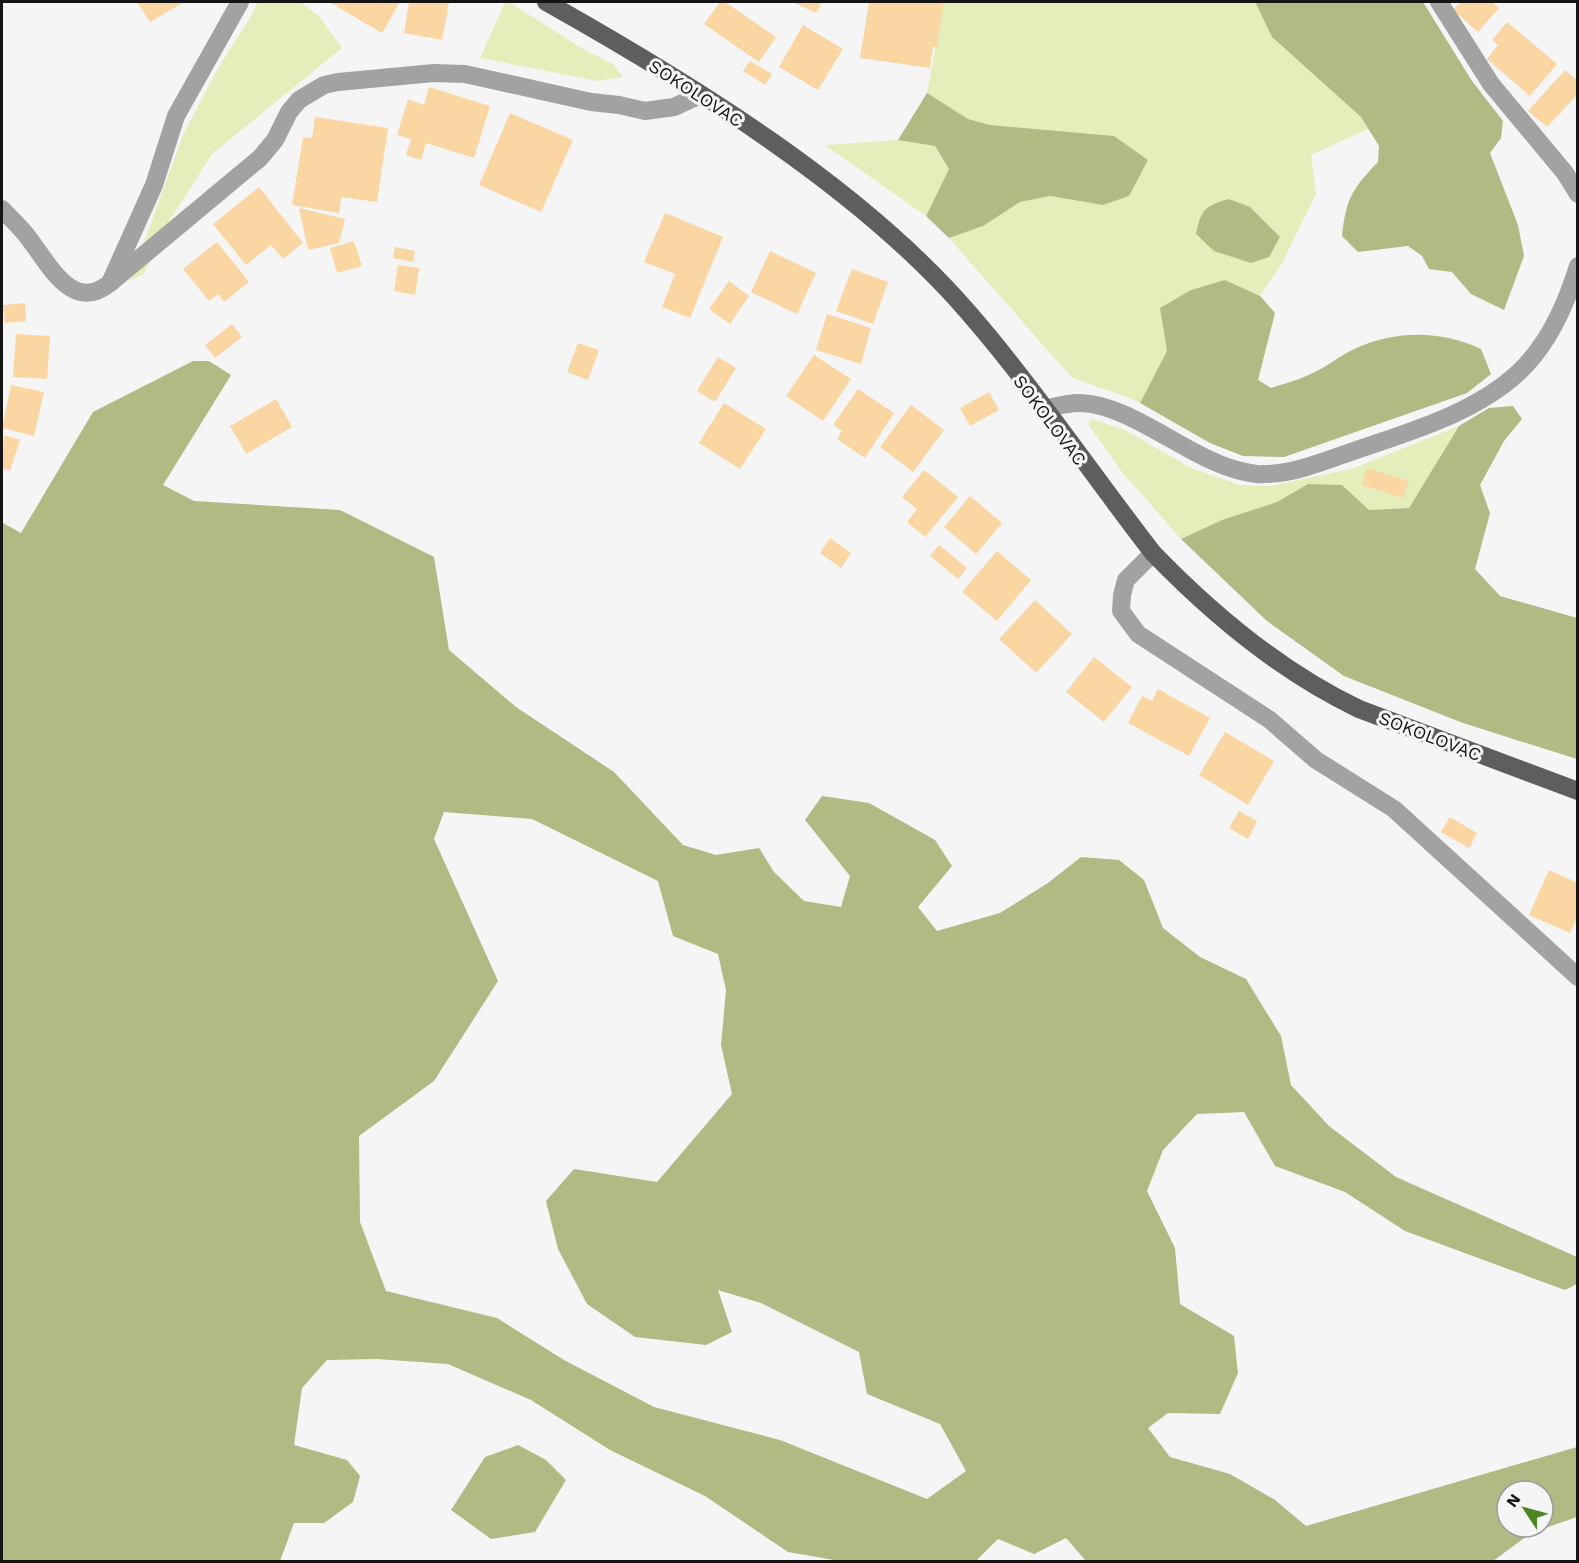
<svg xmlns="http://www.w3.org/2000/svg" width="1579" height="1563" font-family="'Work Sans',sans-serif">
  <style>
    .green { fill: #e4eeba }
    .forest { fill: #b0ba82; fill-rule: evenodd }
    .building { fill: #fad6a3 }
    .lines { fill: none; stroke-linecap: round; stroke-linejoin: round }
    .minor { stroke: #a2a2a2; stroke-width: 18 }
    .major { stroke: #5e5e5f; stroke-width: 18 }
    .labels { text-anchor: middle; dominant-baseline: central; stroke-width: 6; stroke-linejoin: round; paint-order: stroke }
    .street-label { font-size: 18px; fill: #151516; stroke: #f5f5f6 }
  </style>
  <rect width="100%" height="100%" fill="#f5f5f6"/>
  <g class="green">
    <path d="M257,2H300L319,16L342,48L212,154L170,220L144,274L130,281L183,135L217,70L253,13Z"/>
    <path d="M505,2H509L583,49L613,64L623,77L598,81L480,58Z"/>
    <path d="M944,2H1255L1272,37L1361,117L1368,129L1311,155L1316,194L1281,265L1260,296L1225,280L1167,351L1140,403C1117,391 1093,387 1071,377L949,238L983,226L1020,202L1050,196L1103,205L1114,136L990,125L968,119L927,93Z"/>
    <path d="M898,140L935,146L949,169L926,216L825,145Z"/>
    <path d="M1092,419L1125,430L1191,468L1240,485L1271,486L1354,468L1459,426L1409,508L1369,510L1342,485L1308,484L1277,502L1222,520L1181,539L1122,472L1088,424Z"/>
  </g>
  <g class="forest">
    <path d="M1255,2H1423L1472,81L1503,121L1501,138L1490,153L1518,225L1524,256L1504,310L1471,294L1452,272L1429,269L1422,256L1408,246L1358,252L1342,236C1346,199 1352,189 1378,162L1379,146L1361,117L1272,37Z"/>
    <path d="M927,93L968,119L990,125L1114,136L1148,160L1129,196L1103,205L1050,196L1020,202L983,226L949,238L926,216L949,169L935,146L898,140Z"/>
    <path d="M1229,199L1250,207L1280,237L1269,257L1251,263L1214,251L1196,234C1201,210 1204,206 1229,199Z"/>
    <path d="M1225,280L1260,296L1275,313L1258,380L1271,388C1287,383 1304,378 1319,370C1332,363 1345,352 1359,347C1399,330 1442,331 1481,349L1491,374L1467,393L1284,457L1243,456L1210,443L1140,403L1167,351L1160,308L1191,290Z"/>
    <path d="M193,361H209L231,375L163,485L194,501L340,510L434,557L449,650L516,707L614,772L683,845L716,855L759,848L774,872L804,901L841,907L850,876L805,820L822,796L869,803L935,840L952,866L918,907L937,931L1000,913L1048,883L1081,857L1119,860L1144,880L1163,928L1200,957L1246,979L1281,1036L1291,1085L1329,1126L1396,1177L1577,1257V1284L1565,1290L1405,1231L1345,1192L1275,1166L1244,1112L1197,1114L1163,1150L1147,1191L1175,1248L1180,1304L1234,1336L1238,1373L1220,1414L1168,1413L1148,1428L1170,1457L1230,1474L1275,1500L1306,1526L1577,1447V1517L1531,1533L1493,1561H1086L1066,1538L1034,1554L998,1539L976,1561H840L788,1552L705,1496L610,1450L531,1400L448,1364L377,1359L327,1360L302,1388L294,1445L347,1460L360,1476L353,1502L324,1523H294L280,1561H2V526L3,523L21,533L93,412ZM444,812L532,819L658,881L673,936L718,954L726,990L721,1045L732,1094L657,1182L574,1169L546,1201L558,1249L587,1304L635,1337L706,1345L732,1332L718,1290L761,1303L859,1352L867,1394L940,1424L966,1471L927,1499L780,1440L654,1407L564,1360L497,1318L386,1291L360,1222L359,1136L434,1081L498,981L434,839ZM1507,1491H1543V1527H1507Z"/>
    <path d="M1513,406L1522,419L1504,441L1480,485L1490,513L1475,569L1500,596L1577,618V759L1463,723L1344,676L1267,621L1181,539L1222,520L1277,502L1308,484L1342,485L1369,510L1409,508L1459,426L1489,408Z"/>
    <path d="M518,1445L546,1460L566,1480L535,1532L491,1539L451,1510L485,1457Z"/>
  </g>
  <g class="building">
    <path d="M137,2H184L150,22Z"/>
    <path d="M329,2H400L382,33Z"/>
    <path d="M409,2L449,3L442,40L404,33Z"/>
    <path d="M720,2H725L776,37L759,62L704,24Z"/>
    <path d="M792,2H822L816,13Z"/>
    <path d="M869,2H944L937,47H933L930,68L860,58Z"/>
    <path d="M1461,2H1492L1499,8L1478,32L1453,10Z"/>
    <path d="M1507,22L1557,64L1530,96L1487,59L1498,45L1492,40Z"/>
    <path d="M803,25L843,49L818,90L779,67Z"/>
    <path d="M750,61L772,74L765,85L743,71Z"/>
    <path d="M1565,70L1578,81V94L1547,127L1528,111Z"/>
    <path d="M429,87L490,106L474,158L426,143L421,160L406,155L411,139L397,135L408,99L424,105Z"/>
    <path d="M510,113L573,140L541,212L479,185Z"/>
    <path d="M315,117L388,128L377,202L341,197L339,213L292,205L303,137L312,138Z"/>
    <path d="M259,187L303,243L283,259L271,245L246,265L213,224Z"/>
    <path d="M299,208L345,219L339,243L308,250Z"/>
    <path d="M665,213L723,237L690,318L662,307L675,274L644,262Z"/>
    <path d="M354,241L362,266L337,273L330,248Z"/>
    <path d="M217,242L249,282L224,302L218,294L209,301L183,269Z"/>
    <path d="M395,247L415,251L413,262L393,258Z"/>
    <path d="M770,251L816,273L797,314L751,292Z"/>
    <path d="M398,265L419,268L415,295L394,291Z"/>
    <path d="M852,269L888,282L873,324L836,311Z"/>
    <path d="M729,281L749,296L730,324L709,309Z"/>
    <path d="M25,303L26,321L5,323L3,305Z"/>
    <path d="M827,314L871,328L861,364L816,350Z"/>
    <path d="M232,324L242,337L215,358L205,345Z"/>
    <path d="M16,334L50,336L47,379L13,377Z"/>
    <path d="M578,343L599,350L588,380L567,372Z"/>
    <path d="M814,355L851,379L823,421L786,396Z"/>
    <path d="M718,357L736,368L715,402L697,391Z"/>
    <path d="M11,385L44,392L34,436L2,428Z"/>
    <path d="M858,389L894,413L865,458L837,439L842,431L833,425Z"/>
    <path d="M989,392L999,410L970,426L960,408Z"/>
    <path d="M276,399L292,427L246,454L230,426Z"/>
    <path d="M724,403L766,429L740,469L699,443Z"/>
    <path d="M911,405L944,430L913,472L880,447Z"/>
    <path d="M4,435L20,440L10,471L2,468Z"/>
    <path d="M1367,468L1409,481L1403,498L1362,485Z"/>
    <path d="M924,470L958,497L925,537L907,522L917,509L902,497Z"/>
    <path d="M970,496L1002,523L976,554L944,527Z"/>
    <path d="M830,538L851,553L841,568L820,553Z"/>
    <path d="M939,545L967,568L958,579L930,556Z"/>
    <path d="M997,551L1031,580L997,621L962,592Z"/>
    <path d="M1035,600L1072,634L1036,673L999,639Z"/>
    <path d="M1094,657L1132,687L1104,722L1066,692Z"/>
    <path d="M1158,689L1210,718L1189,756L1128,723L1142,696L1152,701Z"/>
    <path d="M1225,732L1274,761L1248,805L1199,775Z"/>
    <path d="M1239,811L1257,821L1248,839L1229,828Z"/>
    <path d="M1450,817L1477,833L1469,848L1441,832Z"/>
    <path d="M1549,870L1578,883V916L1570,933L1529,915Z"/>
  </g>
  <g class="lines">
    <g class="minor">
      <path d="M1439,2L1491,84L1565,173L1578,194"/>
      <path d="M2,209C11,219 22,228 30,240C50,266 73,313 110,283L154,185L176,116L240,2"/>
      <path d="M110,283L260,158L275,140L289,112L299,100L324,85L338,82L434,73L465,74L591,102L619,105L645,111L674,107L700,95"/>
      <path d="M1044,409C1056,406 1067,403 1080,403C1130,404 1187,457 1237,470C1245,472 1256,475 1264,474C1293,474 1321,462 1348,453C1405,433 1473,415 1519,372C1549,344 1566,305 1578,266"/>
      <path d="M1153,553L1126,580L1122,595L1121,611L1138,634L1270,720L1316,760L1394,809L1578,977"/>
    </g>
    <path class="major" d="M546,2C690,83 860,187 968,312C1034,388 1091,473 1153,553C1213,615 1281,672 1359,709L1578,791"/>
  </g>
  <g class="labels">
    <g class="street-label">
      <text transform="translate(696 93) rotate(33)">SOKOLOVAC</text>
      <text transform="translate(1050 420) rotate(53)">SOKOLOVAC</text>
      <text transform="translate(1430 736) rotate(21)">SOKOLOVAC</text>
    </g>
  </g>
  <rect width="1579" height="1563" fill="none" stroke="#151516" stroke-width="6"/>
  <g transform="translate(1525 1509) rotate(306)"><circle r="28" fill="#f5f5f6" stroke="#9b9b9c" stroke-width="1.5"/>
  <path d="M0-4.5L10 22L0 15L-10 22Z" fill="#4b8622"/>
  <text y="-9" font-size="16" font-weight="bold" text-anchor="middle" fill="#151516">N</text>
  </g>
</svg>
